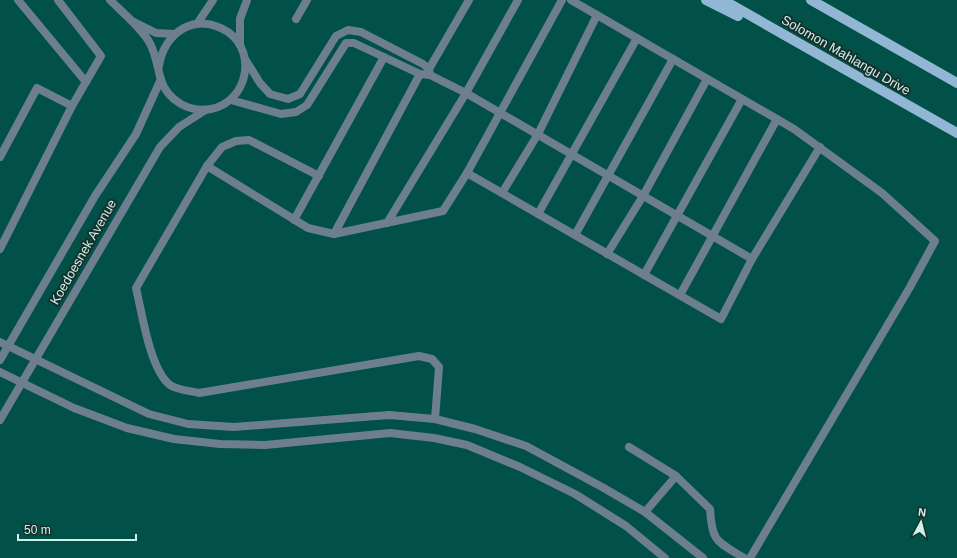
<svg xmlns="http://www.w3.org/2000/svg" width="957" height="558" font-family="Arial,sans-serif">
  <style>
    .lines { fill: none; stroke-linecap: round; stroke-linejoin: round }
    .service { stroke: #6d7f8e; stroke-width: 8 }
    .minor { stroke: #6d7f8e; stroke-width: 8 }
    .primary { stroke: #92b7d5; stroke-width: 10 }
    .labels { text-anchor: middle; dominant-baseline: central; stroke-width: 4; stroke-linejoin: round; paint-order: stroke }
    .street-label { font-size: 13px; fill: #d0f1ea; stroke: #16312d }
  </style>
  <rect width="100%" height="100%" fill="#015148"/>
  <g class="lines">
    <g class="service">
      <path d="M18,0L86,82"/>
      <path d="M110,0C123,13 138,25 148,40C156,52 157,67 161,80C168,101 190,113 211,109C247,102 258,53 228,32C196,11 164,32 159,66"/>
      <path d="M571,0L794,129L882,193L935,241L910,287L750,558"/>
      <path d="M296,19L307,0"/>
      <path d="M134,22L156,33L174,34"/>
      <path d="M197,24L213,0"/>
      <path d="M240,45V19L247,0"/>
      <path d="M429,69L469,0"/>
      <path d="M430,75L466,93L752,259"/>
      <path d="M231,100L281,114L296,112L307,105L346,43H354L420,74L430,75L429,69L423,64L361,32L348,30L336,36L300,94L288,99L270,94L260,83L245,59"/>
      <path d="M0,157L37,88L72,106"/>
      <path d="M207,166L222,147L236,141L249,140L319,176"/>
      <path d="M467,173L562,0"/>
      <path d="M502,193L538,134L597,15"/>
      <path d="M538,214L637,38"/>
      <path d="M294,220L384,57"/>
      <path d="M387,223L466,93L518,0"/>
      <path d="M334,234L420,74"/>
      <path d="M575,235L673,59"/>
      <path d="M0,249L72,106L101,56L58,0"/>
      <path d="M607,254L643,196L707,79"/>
      <path d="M644,275L742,99"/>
      <path d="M680,295L777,119"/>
      <path d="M0,360L95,196L136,134L161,79"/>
      <path d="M435,419L439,367L432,359L419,356L199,393C191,391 177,390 170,385C150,370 142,313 136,288L207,166L308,228L334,234L443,211L467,173L721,319L752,259L820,147"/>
      <path d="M0,420L160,147L179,127L204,111"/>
      <path d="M629,447L676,476L645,512"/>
      <path d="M676,476L710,509C712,543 717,541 744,558"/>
    </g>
    <g class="minor">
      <path d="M0,342L149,414L188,424L234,427L389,415L435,419L475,429L526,446L602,487L645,512L703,558"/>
      <path d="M0,372L74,408L127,428L174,439L220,444L265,445L390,433L434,438L467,445L520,467L575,494L626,526L665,558"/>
    </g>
    <g class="primary">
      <path d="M706,0L738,16"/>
      <path d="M723,0L957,133"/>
      <path d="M811,0L957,83"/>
    </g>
  </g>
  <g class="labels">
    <g class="street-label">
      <text transform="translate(846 55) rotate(30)">Solomon Mahlangu Drive</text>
      <text transform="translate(83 252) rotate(-60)">Koedoesnek Avenue</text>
    </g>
  </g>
  <g transform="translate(921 522) rotate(7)" stroke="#16312d" stroke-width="3" paint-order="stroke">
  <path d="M0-3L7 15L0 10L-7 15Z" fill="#d0f1ea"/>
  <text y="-6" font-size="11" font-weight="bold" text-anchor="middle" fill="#d0f1ea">N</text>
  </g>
  <path d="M18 534v6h118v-6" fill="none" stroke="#d0f1ea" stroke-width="2"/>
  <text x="24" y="534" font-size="12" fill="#d0f1ea" stroke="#16312d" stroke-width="3" paint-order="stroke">50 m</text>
</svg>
